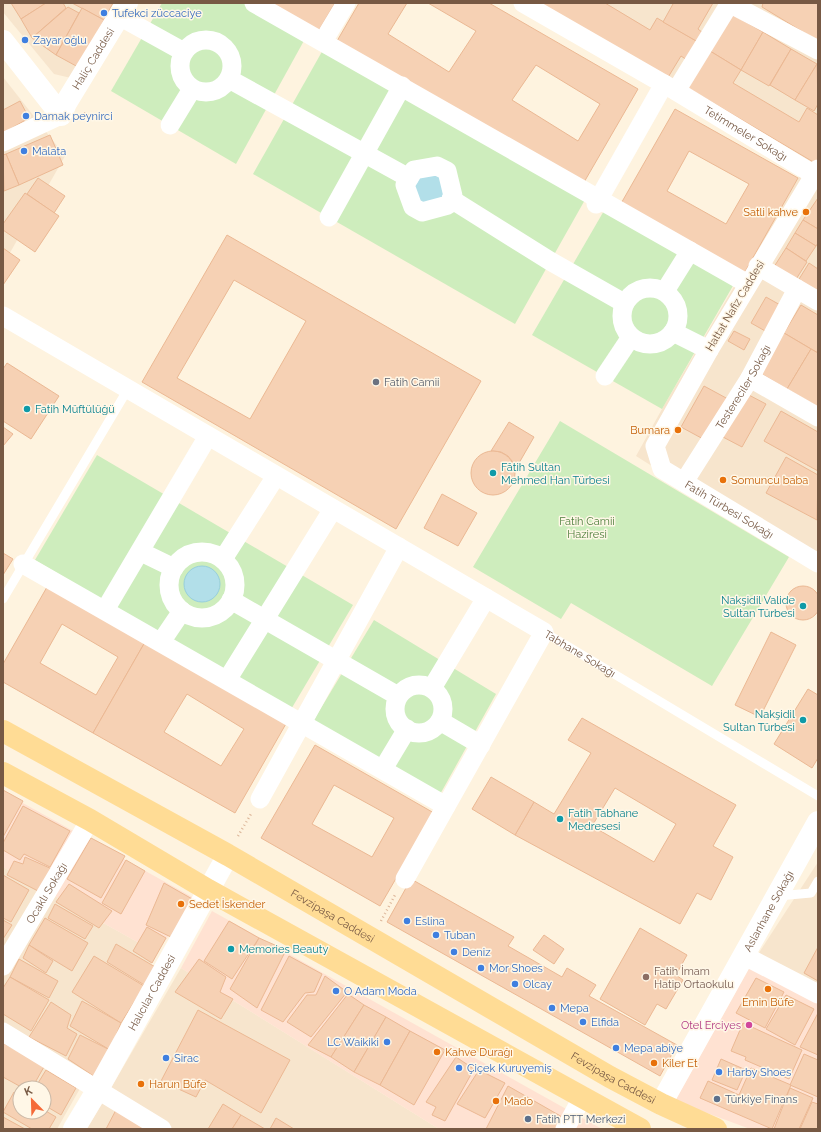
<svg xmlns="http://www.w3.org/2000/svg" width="821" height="1132" font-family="Raleway,sans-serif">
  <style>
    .residential { fill: #f7e5cd; fill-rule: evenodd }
    .commercial { fill: #ffe2d2 }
    .green { fill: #ceedbd }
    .water { fill: #b2dfe9; stroke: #97cfdc }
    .building { fill: #f6d1b4; stroke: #ebb893; fill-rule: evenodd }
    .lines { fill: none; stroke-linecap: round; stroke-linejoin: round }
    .path { stroke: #dbb497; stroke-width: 2.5; stroke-dasharray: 1 3; stroke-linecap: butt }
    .lane { stroke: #fff; stroke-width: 9 }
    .street { stroke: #fff; stroke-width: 19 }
    .secondary { stroke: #fff; stroke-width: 22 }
    .primary { stroke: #ffdc95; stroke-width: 22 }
    .shop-dot { fill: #3f7fe0; stroke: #fff7e7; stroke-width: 1.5 }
    .food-dot { fill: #e8710a; stroke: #fff7e7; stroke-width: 1.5 }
    .worship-dot { fill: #6b7280; stroke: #fff7e7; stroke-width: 1.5 }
    .culture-dot { fill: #0f9aa8; stroke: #fff7e7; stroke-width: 1.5 }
    .education-dot { fill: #8d6e63; stroke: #fff7e7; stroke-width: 1.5 }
    .hotel-dot { fill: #d1479c; stroke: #fff7e7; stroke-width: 1.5 }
    .service-dot { fill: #5c6f8a; stroke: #fff7e7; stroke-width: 1.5 }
    .labels { text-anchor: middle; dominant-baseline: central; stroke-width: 3; stroke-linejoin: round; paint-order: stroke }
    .shop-label { font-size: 11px; fill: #366cbe; stroke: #fff7e7; text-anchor: start }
    .street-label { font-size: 11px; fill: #775944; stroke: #fff7e7 }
    .food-label { font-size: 11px; fill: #c56008; stroke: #fff7e7; text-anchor: start }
    .worship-label { font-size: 11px; fill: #5b616d; stroke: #fff7e7; text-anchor: start }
    .culture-label { font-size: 11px; fill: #0d838f; stroke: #fff7e7; text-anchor: start }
    .park-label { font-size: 11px; fill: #4c7e3b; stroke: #fff7e7 }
    .education-label { font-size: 11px; fill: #785e54; stroke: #fff7e7; text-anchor: start }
    .hotel-label { font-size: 11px; fill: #b23c85; stroke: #fff7e7; text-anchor: end }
    .service-label { font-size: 11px; fill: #4e5e75; stroke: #fff7e7; text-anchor: start }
  </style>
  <rect width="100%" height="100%" fill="#fef3df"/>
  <g class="residential">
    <path d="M3,3H113L71,78L54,74L3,12Z"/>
    <path d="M514,3H818V571L636,456L662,409L802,171Z"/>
    <path d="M3,77L65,156L3,265Z"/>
    <path d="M818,862V1003L751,965Z"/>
    <path d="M3,867L157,953L57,1129H3ZM20,1088H44V1112H20Z"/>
    <path d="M181,968L439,1129H87Z"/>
  </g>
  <g class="commercial">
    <path d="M3,792L194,898L157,953L3,867Z"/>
    <path d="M212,911L602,1129H439L181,968Z"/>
    <path d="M751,965L818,1002V1129H750L675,1101Z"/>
  </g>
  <g class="green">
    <path d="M162,3H244L306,37L236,164L111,91Z"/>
    <path d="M324,48L586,198L515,324L253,174Z"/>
    <path d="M605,209L734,284L662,409L532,335Z"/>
    <path d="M560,421L789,557L712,686L571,603L561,619L473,567Z"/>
    <path d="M97,455L353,605L290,711L35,560Z"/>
    <path d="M374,620L496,694L438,798L312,723Z"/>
  </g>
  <g class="water">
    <path d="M439,175L447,193L424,211L409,181L414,176Z"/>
    <circle cx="202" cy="584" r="18"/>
  </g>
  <g class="building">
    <path d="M11,3H46L21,19Z"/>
    <path d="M46,3H63L66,8L32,38L21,19Z"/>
    <path d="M72,3H113L104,20Z"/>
    <path d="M263,3H335L316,35Z"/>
    <path d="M359,3H407L388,34L449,72L476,31L428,3H489L638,89L583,184L337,41ZM536,65L600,104L578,141L512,100Z"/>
    <path d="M538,3H605L650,30L657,18L698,42L687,60L681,56L667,79Z"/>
    <path d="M671,3H713L698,29L703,33L698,42L663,22L673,4Z"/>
    <path d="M763,3H818V41L762,7Z"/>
    <path d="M68,7L79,13L56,55L32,38Z"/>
    <path d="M82,8L104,20L78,67L56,55Z"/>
    <path d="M732,14L763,32L741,70L710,51Z"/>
    <path d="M763,32L791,49L769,86L741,70Z"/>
    <path d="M791,49L817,64L795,100L770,85Z"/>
    <path d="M710,51L741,70L733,83L799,122L807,108L818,115V158L815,163L688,88Z"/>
    <path d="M817,64L818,104L814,111L795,100Z"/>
    <path d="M20,101L29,118L3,133V110Z"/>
    <path d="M675,109L798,178L742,277L619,207ZM689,151L749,184L726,224L667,191Z"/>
    <path d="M50,135L63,165L19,185L6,154Z"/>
    <path d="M6,154L19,185L4,191L3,155Z"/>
    <path d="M38,178L65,196L54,213L27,194Z"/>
    <path d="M25,193L59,216L35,252L3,230V224Z"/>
    <path d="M818,198V229L803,220Z"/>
    <path d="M803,220L818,229V243L816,246L795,233Z"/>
    <path d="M795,233L816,246L806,261L786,248Z"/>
    <path d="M227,235L481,381L396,529L142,382ZM234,280L306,321L250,419L177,378Z"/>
    <path d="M3,248L20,260L3,285Z"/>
    <path d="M786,248L807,262L793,284L772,270Z"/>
    <path d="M809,263L818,269V297L796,284Z"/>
    <path d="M766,297L782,306L767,332L751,323Z"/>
    <path d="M801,305L818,315V353L784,333Z"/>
    <path d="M734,331L750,339L744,350L728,341Z"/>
    <path d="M784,333L811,349L787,389L760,373Z"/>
    <path d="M811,349L818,353V407L787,389Z"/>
    <path d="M7,363L59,396L31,439L3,421V369Z"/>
    <path d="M704,386L728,399L705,440L681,427Z"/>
    <path d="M745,393L766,404L742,447L721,436Z"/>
    <path d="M781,411L818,432V471L764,441Z"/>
    <path d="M509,422L534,437L515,470L512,461L508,456L501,452L491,451Z"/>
    <path d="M3,427L13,434L3,446Z"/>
    <circle cx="493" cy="473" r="22"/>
    <path d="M786,457L818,475L817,520L766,493Z"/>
    <path d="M442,494L477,513L458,546L424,528Z"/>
    <path d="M3,553L13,559L3,575Z"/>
    <circle cx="803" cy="603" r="17"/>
    <path d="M47,587L145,642L93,733L3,682V664ZM62,624L118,657L96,695L40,663Z"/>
    <path d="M771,632L796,645L760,717L735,705Z"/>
    <path d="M145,642L287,722L235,813L93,733ZM187,694L244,729L221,766L164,732Z"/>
    <path d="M808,689L818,695V758L812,768L774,744Z"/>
    <path d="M582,718L736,805L713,846L733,857L711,900L697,893L680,924L515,835L534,802L554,814L591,753L568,740ZM615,788L676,824L654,862L592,826Z"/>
    <path d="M315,745L434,813L380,906L261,838ZM334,785L394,818L372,857L312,824Z"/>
    <path d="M491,777L534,802L515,835L472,809Z"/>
    <path d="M3,790L23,801L3,837Z"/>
    <path d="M23,806L70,831L50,867L24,854L20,860L3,850V843Z"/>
    <path d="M91,838L125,856L101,898L67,879Z"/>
    <path d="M25,857L52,869L38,891L7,875L14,861L23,864Z"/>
    <path d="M126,860L145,871L121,914L102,903Z"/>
    <path d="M3,875L29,890L11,922L3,918Z"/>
    <path d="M411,879L514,937L508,946L562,977L567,968L596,985L589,996L677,1045L660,1076L387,922Z"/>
    <path d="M164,883L194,900L173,938L146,925Z"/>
    <path d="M69,884L112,911L99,928L56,902Z"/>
    <path d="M55,904L93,926L85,939L48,918Z"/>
    <path d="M45,918L88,943L72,971L29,945Z"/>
    <path d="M3,920L12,925L3,939Z"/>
    <path d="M229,921L259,938L232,979L204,961Z"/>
    <path d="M147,927L166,938L152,963L133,951Z"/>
    <path d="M640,928L687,955L676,975L683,980L666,1009L657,1004L645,1025L600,999Z"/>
    <path d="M544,935L564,949L554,964L533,950Z"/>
    <path d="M259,938L286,950L257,1008L230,989Z"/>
    <path d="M116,944L157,968L146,986L107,962Z"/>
    <path d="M29,945L53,961L46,973L23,958Z"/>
    <path d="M818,947V981L804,973Z"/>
    <path d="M94,956L144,986L121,1023L72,992Z"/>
    <path d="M289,956L322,974L314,992L305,993L283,1022L261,1010Z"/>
    <path d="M19,959L58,981L49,998L10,977Z"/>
    <path d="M199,959L226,977L220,992L233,999L221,1019L175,992Z"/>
    <path d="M325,976L347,992L311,1037L287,1022L307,995H316Z"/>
    <path d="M10,977L49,1000L31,1031L3,1014V988Z"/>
    <path d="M756,978L784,992L765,1028L736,1013Z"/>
    <path d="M348,994L364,1005L331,1057L308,1045Z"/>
    <path d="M786,995L814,1009L795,1045L766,1029Z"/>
    <path d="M82,1001L121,1023L110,1050L70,1026Z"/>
    <path d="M51,1002L71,1015L67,1028L77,1034L66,1056L29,1037Z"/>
    <path d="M364,1005L386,1017L354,1072L331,1057Z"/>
    <path d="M198,1010L290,1060L261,1113L205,1080L196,1097L161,1081Z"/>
    <path d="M818,1013V1055L800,1047Z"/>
    <path d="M386,1017L410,1031L380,1085L354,1072Z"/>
    <path d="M743,1023L802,1050L789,1079L745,1060L746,1057L731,1051Z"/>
    <path d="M410,1031L445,1050L414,1105L380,1085Z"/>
    <path d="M80,1035L110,1050L95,1077L68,1059Z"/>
    <path d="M3,1043L45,1065L32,1088H23L3,1077Z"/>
    <path d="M804,1054L818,1060V1097L790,1085Z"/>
    <path d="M456,1057L474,1069L445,1121L432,1115L436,1107L426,1102Z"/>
    <path d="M721,1059L746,1070L737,1090L712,1080Z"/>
    <path d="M751,1068L791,1085L772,1129L700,1098L708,1081L739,1095Z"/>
    <path d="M46,1070L76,1088L61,1115L44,1105V1088H35Z"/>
    <path d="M479,1070L505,1083L485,1118L457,1104Z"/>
    <path d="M508,1086L564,1118L558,1129H486Z"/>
    <path d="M790,1088L813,1098L799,1129H774Z"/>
    <path d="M14,1092L20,1096V1112H44V1110L56,1117L49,1129H32L3,1112Z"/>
    <path d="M812,1102L818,1104V1129H800Z"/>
    <path d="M223,1104L241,1115L232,1129H208Z"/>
    <path d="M117,1108L151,1129H106Z"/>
    <path d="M241,1115L265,1129H232Z"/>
    <path d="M3,1117L25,1129H3Z"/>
    <path d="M276,1118L294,1129H270Z"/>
  </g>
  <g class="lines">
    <g class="path">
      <path d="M84,113L94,119"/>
      <path d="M238,836L251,814"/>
      <path d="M381,921L395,895"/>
    </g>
    <g class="lane">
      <path d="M3,599L128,389"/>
      <path id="s1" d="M544,632L818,796"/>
      <path d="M778,896L811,893L818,881"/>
    </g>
    <g class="street">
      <path d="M254,3L748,284"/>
      <path id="s2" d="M523,3L676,91L818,177"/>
      <path d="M729,3L818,50"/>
      <path d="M119,16L184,52"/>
      <path d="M328,33L346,3"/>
      <circle cx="206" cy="66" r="26"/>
      <path d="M229,79L409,178"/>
      <path d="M676,91L730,3"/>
      <path d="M170,125L192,89"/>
      <path d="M3,142L61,115"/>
      <path d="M437,166L447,171L453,196L448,205L422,212L413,207L405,185L414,170Z"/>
      <path id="s3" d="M818,169L709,350L655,446L662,469L818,563"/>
      <path d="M451,199L550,261L624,303"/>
      <path d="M596,204L664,84"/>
      <path d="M329,217L402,86"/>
      <path d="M758,266L818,301"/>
      <circle cx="650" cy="316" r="28"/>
      <path d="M665,291L690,251"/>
      <path d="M3,316L486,598"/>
      <path d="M673,332L709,350"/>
      <path d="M605,376L631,337"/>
      <path d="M750,378L818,417"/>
      <path id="s4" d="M684,482L750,378L797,289"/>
      <path d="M141,552L174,568"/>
      <circle cx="202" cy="585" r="33"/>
      <path d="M223,559L276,476"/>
      <path d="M23,564L446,806"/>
      <path d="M231,600L398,696"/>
      <path d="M105,610L208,436"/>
      <path d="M161,642L182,611"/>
      <path d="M227,680L333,509"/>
      <circle cx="419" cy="709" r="24"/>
      <path d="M440,721L481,745"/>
      <path d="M383,769L407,729"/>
      <path d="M260,799L399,547"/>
      <path d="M405,879L544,632L486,598L432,688"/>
      <path d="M743,955L818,994"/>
      <path id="s5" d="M3,966L90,820"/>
      <path d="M3,1032L162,1129"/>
      <path d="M565,1129L583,1096"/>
    </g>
    <g class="secondary">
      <path id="s6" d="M3,41L61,115L66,103L127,3"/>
      <path id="s7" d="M661,1104L818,822"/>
      <path id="s8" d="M74,1129L98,1089L228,855"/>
    </g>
    <g class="primary">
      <path id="s9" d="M3,731L228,855L610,1077L661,1104L716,1129"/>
      <path d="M3,773L90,820L208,890L640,1129"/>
    </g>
  </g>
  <g class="shop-dot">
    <circle cx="104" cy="13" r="4"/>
    <circle cx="25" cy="40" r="4"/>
    <circle cx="26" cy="116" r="4"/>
    <circle cx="24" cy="151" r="4"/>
    <circle cx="407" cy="921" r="4"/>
    <circle cx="436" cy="935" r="4"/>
    <circle cx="454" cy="952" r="4"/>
    <circle cx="481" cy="968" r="4"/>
    <circle cx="515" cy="984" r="4"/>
    <circle cx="336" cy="991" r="4"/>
    <circle cx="552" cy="1008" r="4"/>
    <circle cx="583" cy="1022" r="4"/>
    <circle cx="387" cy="1042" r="4"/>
    <circle cx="616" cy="1048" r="4"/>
    <circle cx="166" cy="1058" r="4"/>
    <circle cx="459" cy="1068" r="4"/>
    <circle cx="719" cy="1072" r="4"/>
  </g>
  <g class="food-dot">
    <circle cx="806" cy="212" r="4"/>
    <circle cx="678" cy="430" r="4"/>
    <circle cx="723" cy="480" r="4"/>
    <circle cx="181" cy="904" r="4"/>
    <circle cx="768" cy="989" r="4"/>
    <circle cx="437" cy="1052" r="4"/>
    <circle cx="654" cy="1063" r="4"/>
    <circle cx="141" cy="1084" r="4"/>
    <circle cx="496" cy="1101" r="4"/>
  </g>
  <circle class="worship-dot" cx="376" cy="382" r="4"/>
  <g class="culture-dot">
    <circle cx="27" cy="409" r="4"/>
    <circle cx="493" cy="473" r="4"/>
    <circle cx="803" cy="606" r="4"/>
    <circle cx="803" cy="720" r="4"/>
    <circle cx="560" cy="819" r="4"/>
    <circle cx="231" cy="949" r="4"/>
  </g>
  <circle class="education-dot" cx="646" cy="977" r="4"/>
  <circle class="hotel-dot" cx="749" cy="1025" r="4"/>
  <g class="service-dot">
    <circle cx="717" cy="1099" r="4"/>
    <circle cx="528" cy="1119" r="4"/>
  </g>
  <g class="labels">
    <g class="shop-label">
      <text x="112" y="13">Tufekci züccaciye</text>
      <text x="33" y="40">Zayar oğlu</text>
      <text x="34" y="116">Damak peynirci</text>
      <text x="32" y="151">Malata</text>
      <text x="415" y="921">Eslina</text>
      <text x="444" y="935">Tuban</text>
      <text x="462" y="952">Deniz</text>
      <text x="489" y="968">Mor Shoes</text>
      <text x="523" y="984">Olcay</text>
      <text x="344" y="991">O Adam Moda</text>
      <text x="560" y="1008">Mepa</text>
      <text x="591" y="1022">Elfida</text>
      <text x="379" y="1042" text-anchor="end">LC Waikiki</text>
      <text x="624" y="1048">Mepa abiye</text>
      <text x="174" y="1058">Sirac</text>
      <text x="467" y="1068">Çiçek Kuruyemiş</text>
      <text x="727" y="1072">Harby Shoes</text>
    </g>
    <g class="street-label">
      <text stroke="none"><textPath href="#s6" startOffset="159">Haliç Caddesi</textPath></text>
      <text stroke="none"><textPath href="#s2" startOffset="258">Tetimmeler Sokağı</textPath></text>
      <text transform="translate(735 306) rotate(-59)">Hattat Nafiz Caddesi</text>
      <text stroke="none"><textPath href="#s4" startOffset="112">Testereciler Sokağı</textPath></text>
      <text stroke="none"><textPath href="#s3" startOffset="424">Fatih Türbesi Sokağı</textPath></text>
      <text stroke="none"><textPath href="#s1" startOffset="42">Tabhane Sokağı</textPath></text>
      <text stroke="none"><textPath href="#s5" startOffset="85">Ocaklı Sokağı</textPath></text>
      <text stroke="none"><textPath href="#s7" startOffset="221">Aslanhane Sokağı</textPath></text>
      <text stroke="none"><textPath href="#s9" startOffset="378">Fevzipaşa Caddesi</textPath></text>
      <text stroke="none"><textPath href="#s8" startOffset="157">Halıcılar Caddesi</textPath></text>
      <text stroke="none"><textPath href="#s9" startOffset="702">Fevzipaşa Caddesi</textPath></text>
    </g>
    <g class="food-label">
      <text x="798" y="212" text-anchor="end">Satli kahve</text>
      <text x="670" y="430" text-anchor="end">Bumara</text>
      <text x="731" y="480">Somuncu baba</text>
      <text x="189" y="904">Sedet İskender</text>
      <text x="768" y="1002" text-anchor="middle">Emin Büfe</text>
      <text x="445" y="1052">Kahve Durağı</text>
      <text x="662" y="1063">Kiler Et</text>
      <text x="149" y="1084">Harun Büfe</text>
      <text x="504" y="1101">Mado</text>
    </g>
    <g class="worship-label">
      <text x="384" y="382">Fatih Camii</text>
    </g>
    <g class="culture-label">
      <text x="35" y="409">Fatih Müftülüğü</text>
      <text x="501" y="467">Fâtih Sultan<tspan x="501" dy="13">Mehmed Han Türbesi</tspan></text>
      <text x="795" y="600" text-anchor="end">Nakşidil Valide<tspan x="795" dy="13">Sultan Türbesi</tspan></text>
      <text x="795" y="714" text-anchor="end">Nakşidil<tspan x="795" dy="13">Sultan Türbesi</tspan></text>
      <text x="568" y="813">Fatih Tabhane<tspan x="568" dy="13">Medresesi</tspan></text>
      <text x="239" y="949">Memories Beauty</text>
    </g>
    <g class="park-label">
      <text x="587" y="521">Fatih Camii<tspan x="587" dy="13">Haziresi</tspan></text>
    </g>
    <g class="education-label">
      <text x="654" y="971">Fatih İmam<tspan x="654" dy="13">Hatip Ortaokulu</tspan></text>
    </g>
    <g class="hotel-label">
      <text x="741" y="1025">Otel Erciyes</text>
    </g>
    <g class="service-label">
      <text x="725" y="1099">Türkiye Finans</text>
      <text x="536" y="1119">Fatih PTT Merkezi</text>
    </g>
  </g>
  <rect width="821" height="1132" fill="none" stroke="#775944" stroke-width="8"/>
  <g transform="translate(32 1100) rotate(337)"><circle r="19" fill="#fff7e7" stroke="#c9b8a6"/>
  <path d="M0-3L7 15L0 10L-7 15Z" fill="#f56a38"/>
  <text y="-6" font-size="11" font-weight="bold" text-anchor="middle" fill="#775944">K</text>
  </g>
</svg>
